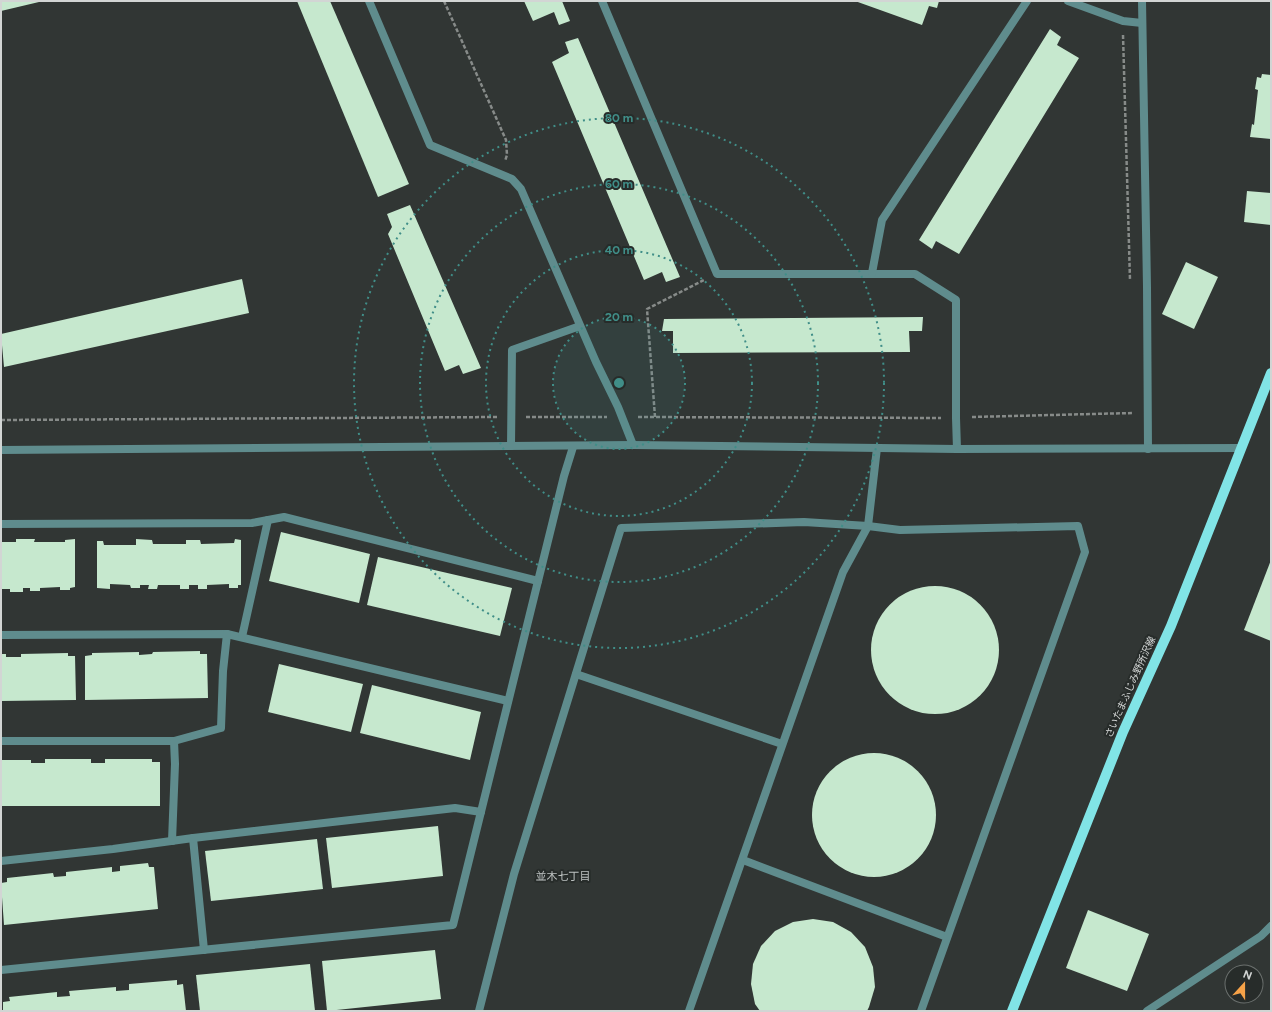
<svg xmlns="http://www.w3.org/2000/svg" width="1272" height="1012" font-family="Figtree,'Noto Sans JP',sans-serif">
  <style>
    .building { fill: #c6e8ce }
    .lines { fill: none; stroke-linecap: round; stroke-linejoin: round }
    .path { stroke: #878b89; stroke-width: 2.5; stroke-dasharray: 4 2; stroke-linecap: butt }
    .service { stroke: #5f8c8d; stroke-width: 8 }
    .minor { stroke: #5f8c8d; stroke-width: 8 }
    .tertiary { stroke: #5f8c8d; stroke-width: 8 }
    .primary { stroke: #81e4e6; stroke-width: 10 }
    .ring { fill: none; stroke: #408e88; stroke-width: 2; stroke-dasharray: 2 4 }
    .labels { text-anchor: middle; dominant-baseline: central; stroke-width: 4; stroke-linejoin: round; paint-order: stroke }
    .street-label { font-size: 10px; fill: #d2d5d4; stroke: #272c2a }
    .neighbourhood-label { font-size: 11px; fill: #bcc1c0; stroke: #272c2a }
    .centre { fill: #408e88; stroke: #272c2a; stroke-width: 2 }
    .ring-label { font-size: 12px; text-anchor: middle; font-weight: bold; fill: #408e88; stroke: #272c2a; stroke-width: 4; stroke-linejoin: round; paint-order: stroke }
  </style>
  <rect width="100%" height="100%" fill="#313634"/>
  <g class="building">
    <path d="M1,1H39V2L1,11Z"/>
    <path d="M297,1H330L409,184L378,197Z"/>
    <path d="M524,1H562L570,21L559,25L554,12L533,21Z"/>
    <path d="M855,1H939L937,8L929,6L922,25Z"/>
    <path d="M1050,29L1061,37L1057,45L1079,58L959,254L936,241L932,249L919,240Z"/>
    <path d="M578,38L680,277L666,282L662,272L644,280L552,62L569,53L565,42Z"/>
    <path d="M1262,74L1271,75V139L1250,137L1252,124L1254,125L1258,90L1255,89L1257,77L1261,78Z"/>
    <path d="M1247,191L1271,193V225L1244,222Z"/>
    <path d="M410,205L481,368L463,374L459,365L445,371L388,234L392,227L387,214Z"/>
    <path d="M1186,262L1218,277L1194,329L1162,314Z"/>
    <path d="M242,279L249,313L4,367L1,334Z"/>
    <path d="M923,317L922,331H909L910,352L673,353V331H662L664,319Z"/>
    <path d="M281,532L370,554L359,603L269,581Z"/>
    <path d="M16,539H35L34,542H65V540L75,539V587L70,588V590H60V587L40,588V591H30V588H23V592H10V589H1V542H16Z"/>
    <path d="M136,539L152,540L153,544H186V540H200L201,544L234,543L235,539L241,540V585H238V588H229V584L207,585V589H198V585H189V589H180V585H158L157,589H148L149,585H140V588H131L130,585L110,584V589L97,588V541H103L104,545H136Z"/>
    <path d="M378,557L512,588L500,636L367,605Z"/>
    <path d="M1271,560V641L1244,630Z"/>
    <circle cx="935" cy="650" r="64"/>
    <path d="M200,651V654H207L208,698L85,700V656L92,655V653L139,652V655L152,654L153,652Z"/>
    <path d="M68,653V656H75L76,700L1,701V654H6V657H21V654Z"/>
    <path d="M279,664L363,684L351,732L268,712Z"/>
    <path d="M372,685L481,712L470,760L360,733Z"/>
    <circle cx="874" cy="815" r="62"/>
    <path d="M45,759H91V763H105V759H152V762H160V806H1V760H31V763H45Z"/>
    <path d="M438,826L443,876L332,888L326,838Z"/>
    <path d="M317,839L323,889L211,901L205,851Z"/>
    <path d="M148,863L149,867H154L158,909L4,925L1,883L7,882V878L53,873L54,877L66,876V872L112,867V872L120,871V866Z"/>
    <path d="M1088,910L1149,934L1127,991L1066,968Z"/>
    <path d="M813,919L833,922L851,932L865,947L873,967L875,987L869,1007L867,1011H760L755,1004L751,984L753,964L761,946L775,931L793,922Z"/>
    <path d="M435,950L441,999L327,1011L322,961Z"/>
    <path d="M310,964L315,1011H200L196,975Z"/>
    <path d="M177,980V985L183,984L186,1011H3V1002L10,1001L9,997L57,992V997L70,996L69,991L116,987V991L129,990V984Z"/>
  </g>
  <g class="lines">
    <g class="path">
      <path d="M444,1L506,140L507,155L505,161"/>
      <path d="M1123,35L1130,280"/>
      <path d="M526,417H607"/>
      <path d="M638,417L941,418"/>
      <path d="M655,417L647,309L704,280"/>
      <path d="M972,417L1133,413"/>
      <path d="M1,420L497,417"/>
    </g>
    <g class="service">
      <path d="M369,1L430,145L512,179L521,189L596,362L618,407L633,445"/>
      <path d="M602,1L717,274H915L956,300V418L957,449"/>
      <path d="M1068,1L1123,21L1142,23"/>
      <path d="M872,273L882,220L1027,1"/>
      <path d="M511,446L512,350L580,326"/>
      <path d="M1,524L252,523L284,517L538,581"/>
      <path d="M1,635L227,634L508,701"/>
      <path d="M242,637L268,520"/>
      <path d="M576,674L782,744"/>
      <path d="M1,741H174L221,728L223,671L227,634"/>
      <path d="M193,838L204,950"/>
      <path d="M172,841L175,764L174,741"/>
      <path d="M743,860L947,937"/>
      <path d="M1,861L113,849L193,838L455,808L481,812"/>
      <path d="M1,970L453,925L564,476L573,447"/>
      <path d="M479,1011L514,874L621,528L804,522L868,526L900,530L1078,526L1085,552L921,1011"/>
      <path d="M689,1011L843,572L868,526L877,448"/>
    </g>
    <g class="minor">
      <path d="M1142,1L1147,287L1148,449"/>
      <path d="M1147,1011L1261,936L1271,926"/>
    </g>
    <path class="tertiary" d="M1,450L633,445L957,449L1241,448"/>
    <path class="primary" d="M1012,1011L1123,732L1171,626L1271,373"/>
  </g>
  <circle cx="619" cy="383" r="66" fill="#408e88" fill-opacity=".12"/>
  <g class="ring">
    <circle cx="619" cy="383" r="66"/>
    <circle cx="619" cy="383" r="133"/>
    <circle cx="619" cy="383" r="199"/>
    <circle cx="619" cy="383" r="265"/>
  </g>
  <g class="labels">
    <g class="street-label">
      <text transform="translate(1130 687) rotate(-66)">さいたまふじみ野所沢線</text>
    </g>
    <g class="neighbourhood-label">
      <text x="563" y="876">並木七丁目</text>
    </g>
  </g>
  <circle cx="619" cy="383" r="6" class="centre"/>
  <g class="ring-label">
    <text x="619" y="122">80 m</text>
    <text x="619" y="188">60 m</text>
    <text x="619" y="254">40 m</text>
    <text x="619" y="321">20 m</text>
  </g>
  <rect width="1272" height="1012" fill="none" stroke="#d2d5d4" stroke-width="4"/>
  <g transform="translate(1244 984) rotate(21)"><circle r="19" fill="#272c2a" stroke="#6b706e"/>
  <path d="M0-3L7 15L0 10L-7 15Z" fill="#f6a248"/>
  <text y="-6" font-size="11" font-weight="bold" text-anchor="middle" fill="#d2d5d4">N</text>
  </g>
</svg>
